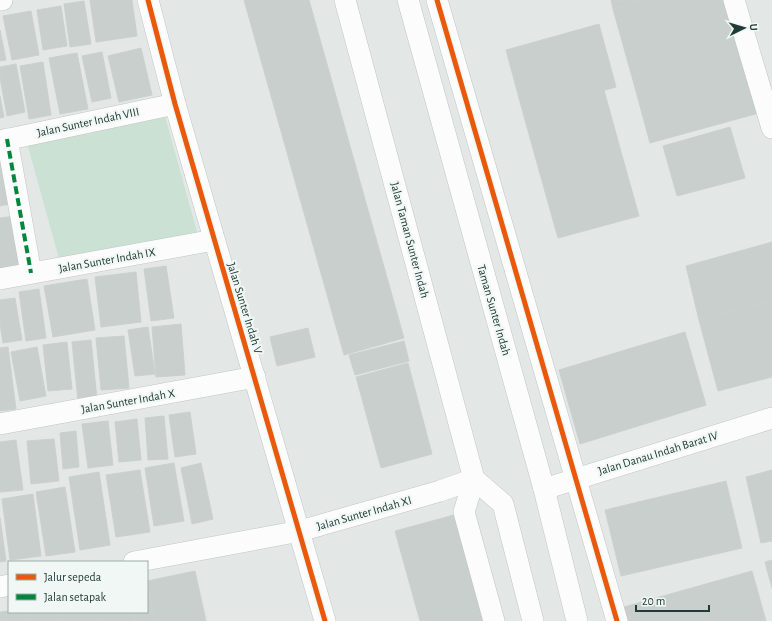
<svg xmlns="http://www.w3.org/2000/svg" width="772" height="621" font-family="'Alegreya Sans',sans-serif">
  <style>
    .green { fill: #cbe1d4 }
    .building { fill: #c9cfcd; stroke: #cbd1cf }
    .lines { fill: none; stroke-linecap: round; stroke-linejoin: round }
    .street-casing { stroke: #c0c5c3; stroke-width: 22 }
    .street { stroke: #fbfcfb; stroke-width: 21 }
    .quiet { stroke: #00873e; stroke-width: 4; stroke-dasharray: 8 4; stroke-linecap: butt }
    .cycleway-casing { stroke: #f0f7f4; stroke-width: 8 }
    .cycleway { stroke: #e8590c; stroke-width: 5 }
    .labels { text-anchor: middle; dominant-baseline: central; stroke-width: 4; stroke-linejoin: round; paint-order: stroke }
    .street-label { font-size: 12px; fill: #213b36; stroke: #f0f7f4 }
  </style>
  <rect width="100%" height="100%" fill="#e3e8e6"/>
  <path class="green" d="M165,116L199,239L61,266L27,143Z"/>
  <g class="building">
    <path d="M90,0H132L137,36L96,42Z"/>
    <path d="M244,0H309L404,338L344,355Z"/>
    <path d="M611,0H643L613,9Z"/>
    <path d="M643,0H728L743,54L634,84L613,9Z"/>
    <path d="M84,1L91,44L70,47L64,4Z"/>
    <path d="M61,6L67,46L43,50L37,10Z"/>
    <path d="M31,11L39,55L12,60L3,16Z"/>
    <path d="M599,24L616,87L523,113L506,50Z"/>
    <path d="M0,30L6,60L0,61Z"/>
    <path d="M141,48L152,95L119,102L108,56Z"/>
    <path d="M102,52L111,98L92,102L82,56Z"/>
    <path d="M77,53L88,109L60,114L49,58Z"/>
    <path d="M743,54L759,113L650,143L634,84Z"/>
    <path d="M43,62L51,115L29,119L20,66Z"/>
    <path d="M16,64L25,112L7,116L0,78V67Z"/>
    <path d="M604,90L623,159L542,181L523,113Z"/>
    <path d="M0,96L4,117L0,118Z"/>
    <path d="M730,127L745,178L677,196L663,146Z"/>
    <path d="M0,158L14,203L0,206Z"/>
    <path d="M623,159L639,216L558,238L542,181Z"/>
    <path d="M15,216L23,266L0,270V218Z"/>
    <path d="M772,242V301L699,320L686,266Z"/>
    <path d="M166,266L174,318L151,321L144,269Z"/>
    <path d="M136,272L141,322L101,327L95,277Z"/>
    <path d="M87,279L95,330L53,337L44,286Z"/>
    <path d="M39,289L46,338L26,341L19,292Z"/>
    <path d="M15,298L22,340L3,343L0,324V300Z"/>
    <path d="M772,301V377L718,391L699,320Z"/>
    <path d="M181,324L185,375L156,377L152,327Z"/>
    <path d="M148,327L155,374L135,376L128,330Z"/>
    <path d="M308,328L315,357L277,366L270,337Z"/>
    <path d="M685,332L706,405L580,444L559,370Z"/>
    <path d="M124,336L129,388L101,390L96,338Z"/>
    <path d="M91,340L97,399L78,401L72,342Z"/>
    <path d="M404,341L409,361L355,375L349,355Z"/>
    <path d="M67,342L72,389L48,391L43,345Z"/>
    <path d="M8,347L16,409L0,411V348Z"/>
    <path d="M37,347L46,396L20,401L11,352Z"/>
    <path d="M408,363L432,454L381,468L356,377Z"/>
    <path d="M190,412L196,454L175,457L169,415Z"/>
    <path d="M164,416L168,459L148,460L145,418Z"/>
    <path d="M137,419L141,460L119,462L115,422Z"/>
    <path d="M108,421L113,465L88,468L82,424Z"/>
    <path d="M76,431L79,467L63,469L60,433Z"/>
    <path d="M54,439L59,481L31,484L27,441Z"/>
    <path d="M16,440L23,490L0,492V442Z"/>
    <path d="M174,463L184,521L154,526L145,468Z"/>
    <path d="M201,463L213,519L192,524L181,468Z"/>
    <path d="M140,470L150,532L116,537L106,475Z"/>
    <path d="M772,470V541L761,543L746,477Z"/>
    <path d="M99,472L110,545L80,550L69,477Z"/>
    <path d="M726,481L742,548L621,576L605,510Z"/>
    <path d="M65,487L75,552L46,556L36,492Z"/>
    <path d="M33,494L41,556L10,560L2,499Z"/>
    <path d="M454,515L483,621H420L395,531Z"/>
    <path d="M0,518L6,561L0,562Z"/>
    <path d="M772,560V588L765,562Z"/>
    <path d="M195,571L206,621H155L147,581Z"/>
    <path d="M752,571L766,621H628L624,607Z"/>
    <path d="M147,586L155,621H136L134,612H147Z"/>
    <path d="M9,611V612H24L26,621H0V612Z"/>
    <path d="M24,612H59L61,621H26Z"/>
    <path d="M59,612H96L98,621H61Z"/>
    <path d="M96,612H134L136,621H98Z"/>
  </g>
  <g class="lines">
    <g class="street-casing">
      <g id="street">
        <path d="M0,0H2"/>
        <path d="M148,0L175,104L325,621"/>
        <path d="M345,0L474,479L464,512L494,621"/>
        <path d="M408,0L544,489L577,621"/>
        <path d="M437,0L617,621"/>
        <path d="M734,0L772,128"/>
        <path d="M7,139L31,273"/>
        <path d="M0,141L175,104"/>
        <path d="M0,279L214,240"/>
        <path d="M0,424L255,377"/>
        <path d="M474,479L503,504L533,621"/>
        <path d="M544,489L772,418"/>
        <path d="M134,562L300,531L440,491L474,479"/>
        <path d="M0,587L9,585"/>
      </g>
    </g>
    <use href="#street" class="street"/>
    <path class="quiet" d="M7,139L31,273"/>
    <g class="cycleway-casing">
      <g id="cycleway">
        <path d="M148,0L175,104L325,621"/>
        <path d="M437,0L617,621"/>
      </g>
    </g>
    <use href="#cycleway" class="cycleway"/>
  </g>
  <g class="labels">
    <g class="street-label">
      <text transform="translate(88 122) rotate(-12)">Jalan Sunter Indah VIII</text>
      <text transform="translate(410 240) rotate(75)">Jalan Taman Sunter Indah</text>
      <text transform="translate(107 260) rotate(-10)">Jalan Sunter Indah IX</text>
      <text transform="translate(245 308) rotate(73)">Jalan Sunter Indah V</text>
      <text transform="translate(494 310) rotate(74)">Taman Sunter Indah</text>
      <text transform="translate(128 401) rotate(-10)">Jalan Sunter Indah X</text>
      <text transform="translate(658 453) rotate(-17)">Jalan Danau Indah Barat IV</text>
      <text transform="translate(364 513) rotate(-16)">Jalan Sunter Indah XI</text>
    </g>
  </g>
  <rect x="8" y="561" width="140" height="52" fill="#f0f7f4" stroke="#9daca8"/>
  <rect x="16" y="574" width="20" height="6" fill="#e8590c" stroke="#9daca8"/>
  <text x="44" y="581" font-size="12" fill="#213b36">Jalur sepeda</text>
  <rect x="16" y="594" width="20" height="6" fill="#00873e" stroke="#9daca8"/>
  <text x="44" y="601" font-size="12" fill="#213b36">Jalan setapak</text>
  <g transform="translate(744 28) rotate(85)" stroke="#f0f7f4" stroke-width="3" paint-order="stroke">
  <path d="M0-3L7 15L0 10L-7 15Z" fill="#213b36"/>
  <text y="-6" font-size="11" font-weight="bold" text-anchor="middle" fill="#213b36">U</text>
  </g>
  <path d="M636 605v6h73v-6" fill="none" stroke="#213b36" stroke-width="2"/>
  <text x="642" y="605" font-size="12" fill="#213b36" stroke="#f0f7f4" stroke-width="3" paint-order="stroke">20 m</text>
</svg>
